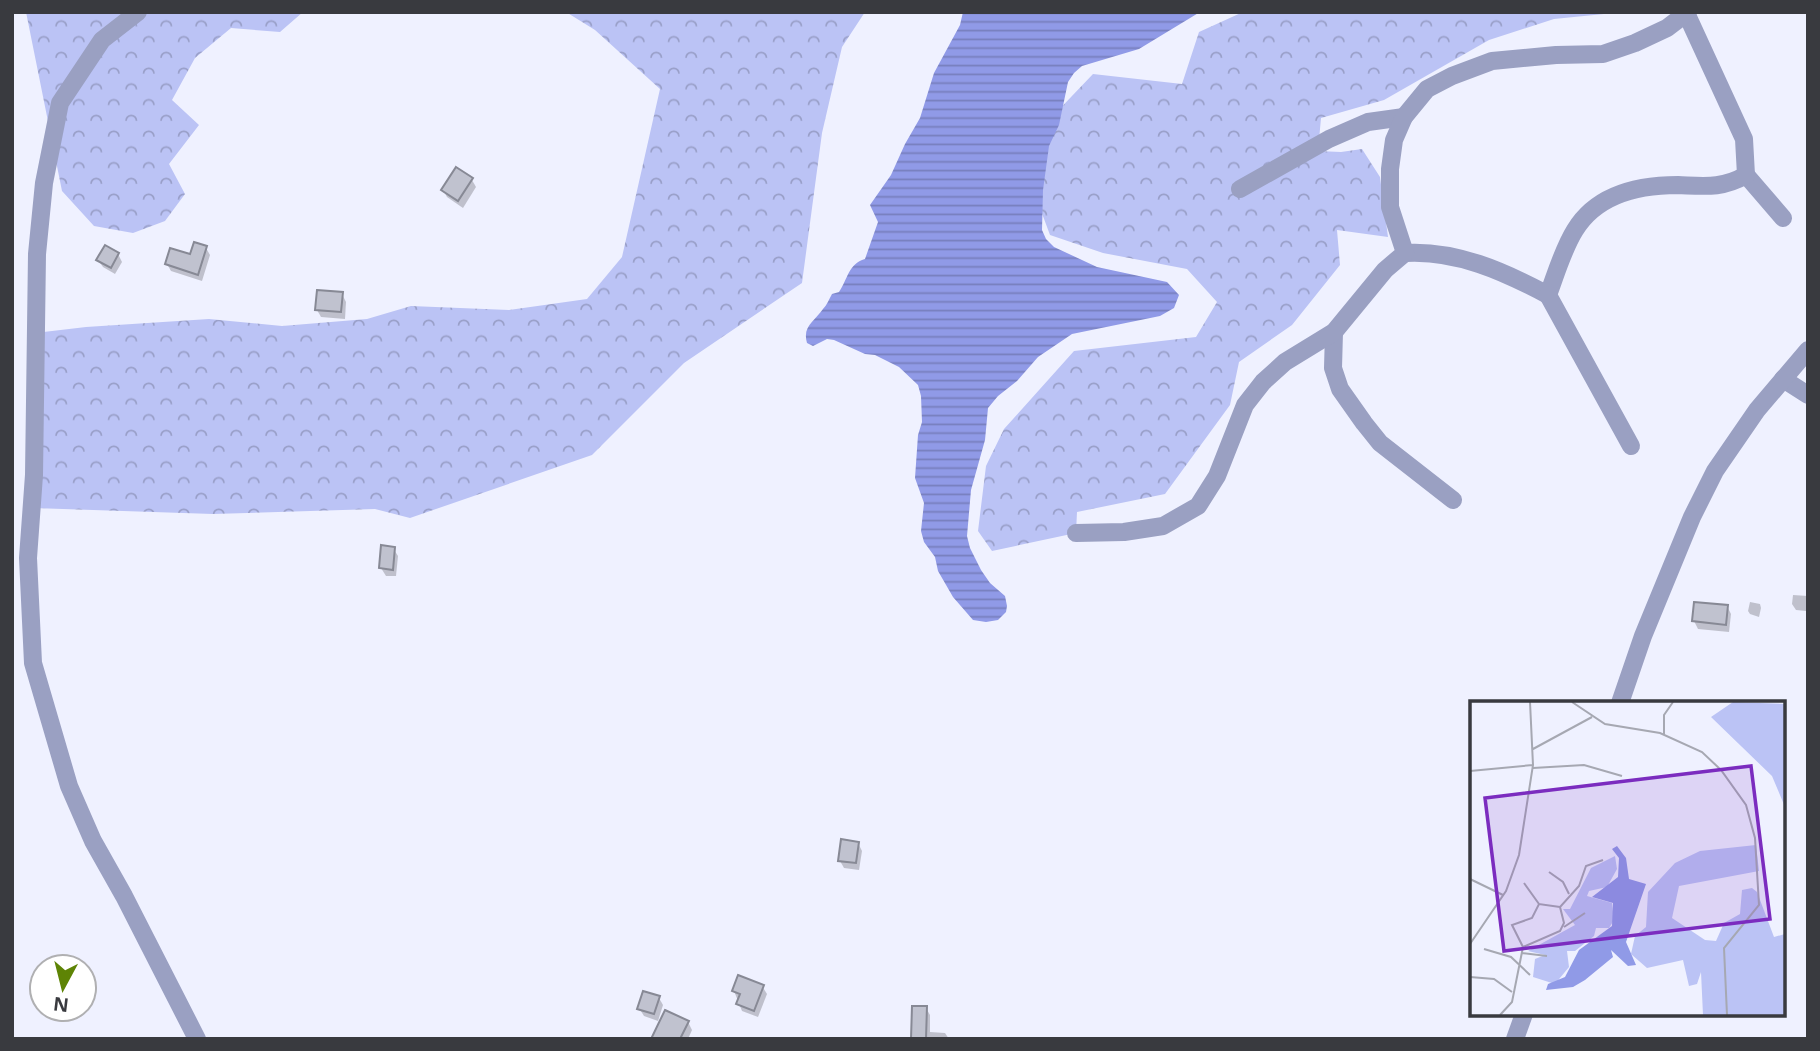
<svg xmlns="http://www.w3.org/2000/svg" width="1820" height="1051" font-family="'Open Sans',sans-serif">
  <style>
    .forest { fill: url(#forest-crowns) }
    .water { fill: url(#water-rules) }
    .shadow { fill: #0003 }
    .building { fill: #c0c2cf; stroke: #878995; stroke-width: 2 }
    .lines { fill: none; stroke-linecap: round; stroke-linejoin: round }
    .minor { stroke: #9aa0c2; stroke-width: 18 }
    .inset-road { fill: none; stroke: #a6a8b2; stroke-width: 2 }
    .view { fill: #7b2cbf; fill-opacity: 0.15; stroke: #7b2cbf; stroke-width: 3.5 }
    .inset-edge { fill: none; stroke: #393a3f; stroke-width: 3.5 }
  </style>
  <defs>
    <pattern id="forest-crowns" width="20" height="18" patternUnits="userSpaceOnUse" patternTransform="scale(1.75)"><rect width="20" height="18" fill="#bbc3f5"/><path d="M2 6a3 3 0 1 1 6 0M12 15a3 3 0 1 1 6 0" fill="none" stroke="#999fc8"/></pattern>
    <pattern id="water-rules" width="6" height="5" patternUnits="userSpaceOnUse" patternTransform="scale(1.75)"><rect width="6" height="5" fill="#909ae7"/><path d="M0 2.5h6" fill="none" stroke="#777fbd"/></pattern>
  </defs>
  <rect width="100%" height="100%" fill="#eff1ff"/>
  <g class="forest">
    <path d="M26,12H303L280,32L231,28L195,58L172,100L199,125L169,164L185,194L165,221L133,233L94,226L62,191Z"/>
    <path d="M566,12H865L842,47L822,133L802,283L684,363L592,455L410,518L375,509L213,514L33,508L35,333L86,327L209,319L282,326L367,319L411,306L509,310L587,299L622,257L660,89L595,30Z"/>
    <path d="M1243,12H1624L1554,19L1489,40L1384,100L1321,118L1318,151L1341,152L1362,149L1380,177L1388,237L1337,230L1340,265L1292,325L1239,362L1230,405L1165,494L1077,512L1076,533L992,551L978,531L986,466L1004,429L1074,351L1196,337L1217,302L1187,269L1103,253L1050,235L1030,181L1050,119L1093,74L1182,84L1199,32Z"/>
  </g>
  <path class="water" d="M963,12H1200L1139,49L1082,66L1074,73L1068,82L1059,125L1049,146L1043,190L1042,230L1046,239L1054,247L1097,267L1167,282L1179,295L1174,308L1160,316L1072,334L1038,357L1017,381L998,396L988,408L985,440L971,490L967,536L970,548L981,570L990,583L1005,596L1007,606L1006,612L998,620L986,622L973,620L953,597L938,571L935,557L924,542L921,531L924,503L915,478L918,435L922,422L921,396L918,385L899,367L875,355L865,354L834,340L827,339L813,346L807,343C802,326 815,321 823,309C827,305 829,299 832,294L839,292C848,279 848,264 865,259L878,222L870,205L891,175L905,144L920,118L934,73L960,25Z"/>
  <g class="shadow">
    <path d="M472,180L476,187L463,208L447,197L443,190Z"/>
    <path d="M206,248L210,255L202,281L171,271L167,264L191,256Z"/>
    <path d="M118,254L122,262L115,274L103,267L98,260Z"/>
    <path d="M342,294L346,302L345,319L321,317L317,310Z"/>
    <path d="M393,548L398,556L396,576H386L381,568Z"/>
    <path d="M1793,595L1808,596V614L1806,611L1796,610L1792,604Z"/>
    <path d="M1750,602L1760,604L1761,608L1759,617L1750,614L1748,611Z"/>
    <path d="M1727,606L1731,614L1729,632L1698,629L1694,621Z"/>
    <path d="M1783,725L1786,730L1783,763Z"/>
    <path d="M858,843L862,851L859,870L844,868L840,861Z"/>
    <path d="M762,986L767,994L758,1017L742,1011L734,991Z"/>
    <path d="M659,998L663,1005L658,1021L644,1016L639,1008Z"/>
    <path d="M914,1007L926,1008L930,1015V1032L945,1033L949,1039H911Z"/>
    <path d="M688,1022L692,1030L688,1039H653Z"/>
  </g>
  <g class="building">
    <path d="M456,167L473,178L458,201L441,190Z"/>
    <path d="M194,242L207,246L198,275L165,264L170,248L190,254Z"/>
    <path d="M105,245L119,253L111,268L96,260Z"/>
    <path d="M317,290L343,292L341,312L315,310Z"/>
    <path d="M381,545L395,547L393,570L379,568Z"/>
    <path d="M1694,602L1728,605L1726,625L1692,621Z"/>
    <path d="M841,839L859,842L856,863L838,861Z"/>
    <path d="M738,975L764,985L754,1011L736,1004L740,994L732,991Z"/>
    <path d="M643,991L660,996L654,1014L637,1009Z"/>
    <path d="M912,1006H927L926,1039H911Z"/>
    <path d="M665,1010L689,1021L680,1039H651Z"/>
  </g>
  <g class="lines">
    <g class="minor">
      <path d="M138,12L102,40L60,103L44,183L37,254L34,475L28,558L33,663L69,786L93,841L124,896L197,1039"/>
      <path d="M1746,175L1783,218"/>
      <path d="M1240,189L1329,139L1368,122L1404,117"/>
      <path d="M1405,253C1456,250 1503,271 1548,295C1556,274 1563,249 1575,230C1597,194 1639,185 1678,185C1704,186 1722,189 1746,175L1744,139L1687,15"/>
      <path d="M1548,295L1631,446"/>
      <path d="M1334,332L1333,368L1340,389L1364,423L1380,443L1453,500"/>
      <path d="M1783,379L1808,395"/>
      <path d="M1076,533L1124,532L1163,526L1198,506L1217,476L1245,405L1263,382L1285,362L1334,332L1385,270L1405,253L1390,207V169L1394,140L1404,117L1427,89L1452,76L1492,61L1556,55L1603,54L1635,43L1667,28L1688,12"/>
      <path d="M1620,703L1643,636L1692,517L1715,471L1757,410L1808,350"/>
      <path d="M1515,1039L1524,1014"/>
    </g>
  </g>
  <g transform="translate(1470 701)">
    <rect width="315" height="315" fill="#eff1ff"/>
    <path d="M263,1L315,3V106L302,75L241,16ZM286,144L289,170L209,185L202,217L235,239L246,240L254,222L270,213L272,189L282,187L287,191L304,236L315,233V314H233L231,271L227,283L219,285L213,259L177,267L161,253L165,235L176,226L178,191L205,162L230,150ZM145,155L147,168L137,186L119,190L117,195L142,202L144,219L139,227H126L124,235L105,250H97L99,266L85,283L63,276L65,258L75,254L58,250L105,224L93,208H100L121,167Z" fill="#bbc3f5"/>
    <path d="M147,145L156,157L159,178L176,183L156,241L166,264L158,265L141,249L143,256L115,279L103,286L76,289L78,283L95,276L109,249L142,225L143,202L122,196L148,176L149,157L142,148Z" fill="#909ae7"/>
    <path class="inset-road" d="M102,1L135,23L190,32L232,51L251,69L276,104L285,137L289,204L254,247L257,314M194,33V14L203,1M63,48L122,16M63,67L114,64L152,75M0,70L63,64M79,171L93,181L99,193M0,178L33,194M54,182L69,203M94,226L115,212M0,243L36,190L49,154L63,64L60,1M53,246L42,224L62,217L69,203L90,206M14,248L41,256L60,274M51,252L77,255M0,276L24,278L42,291M30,314L42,301L53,246L90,230L94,222L90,206L109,185L116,165L133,159"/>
    <path class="view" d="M281,65L300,218L34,250L15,97Z"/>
    <rect width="315" height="315" class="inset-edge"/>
  </g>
  <rect width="1820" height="1051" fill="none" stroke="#393a3f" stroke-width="28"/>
  <g transform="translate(63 988) rotate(187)"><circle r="33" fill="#ffffff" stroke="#b0b0b2" stroke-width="2"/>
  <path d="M0-5L12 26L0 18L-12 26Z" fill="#5e8405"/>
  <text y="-10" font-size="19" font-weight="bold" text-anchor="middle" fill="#393a3f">N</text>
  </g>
</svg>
